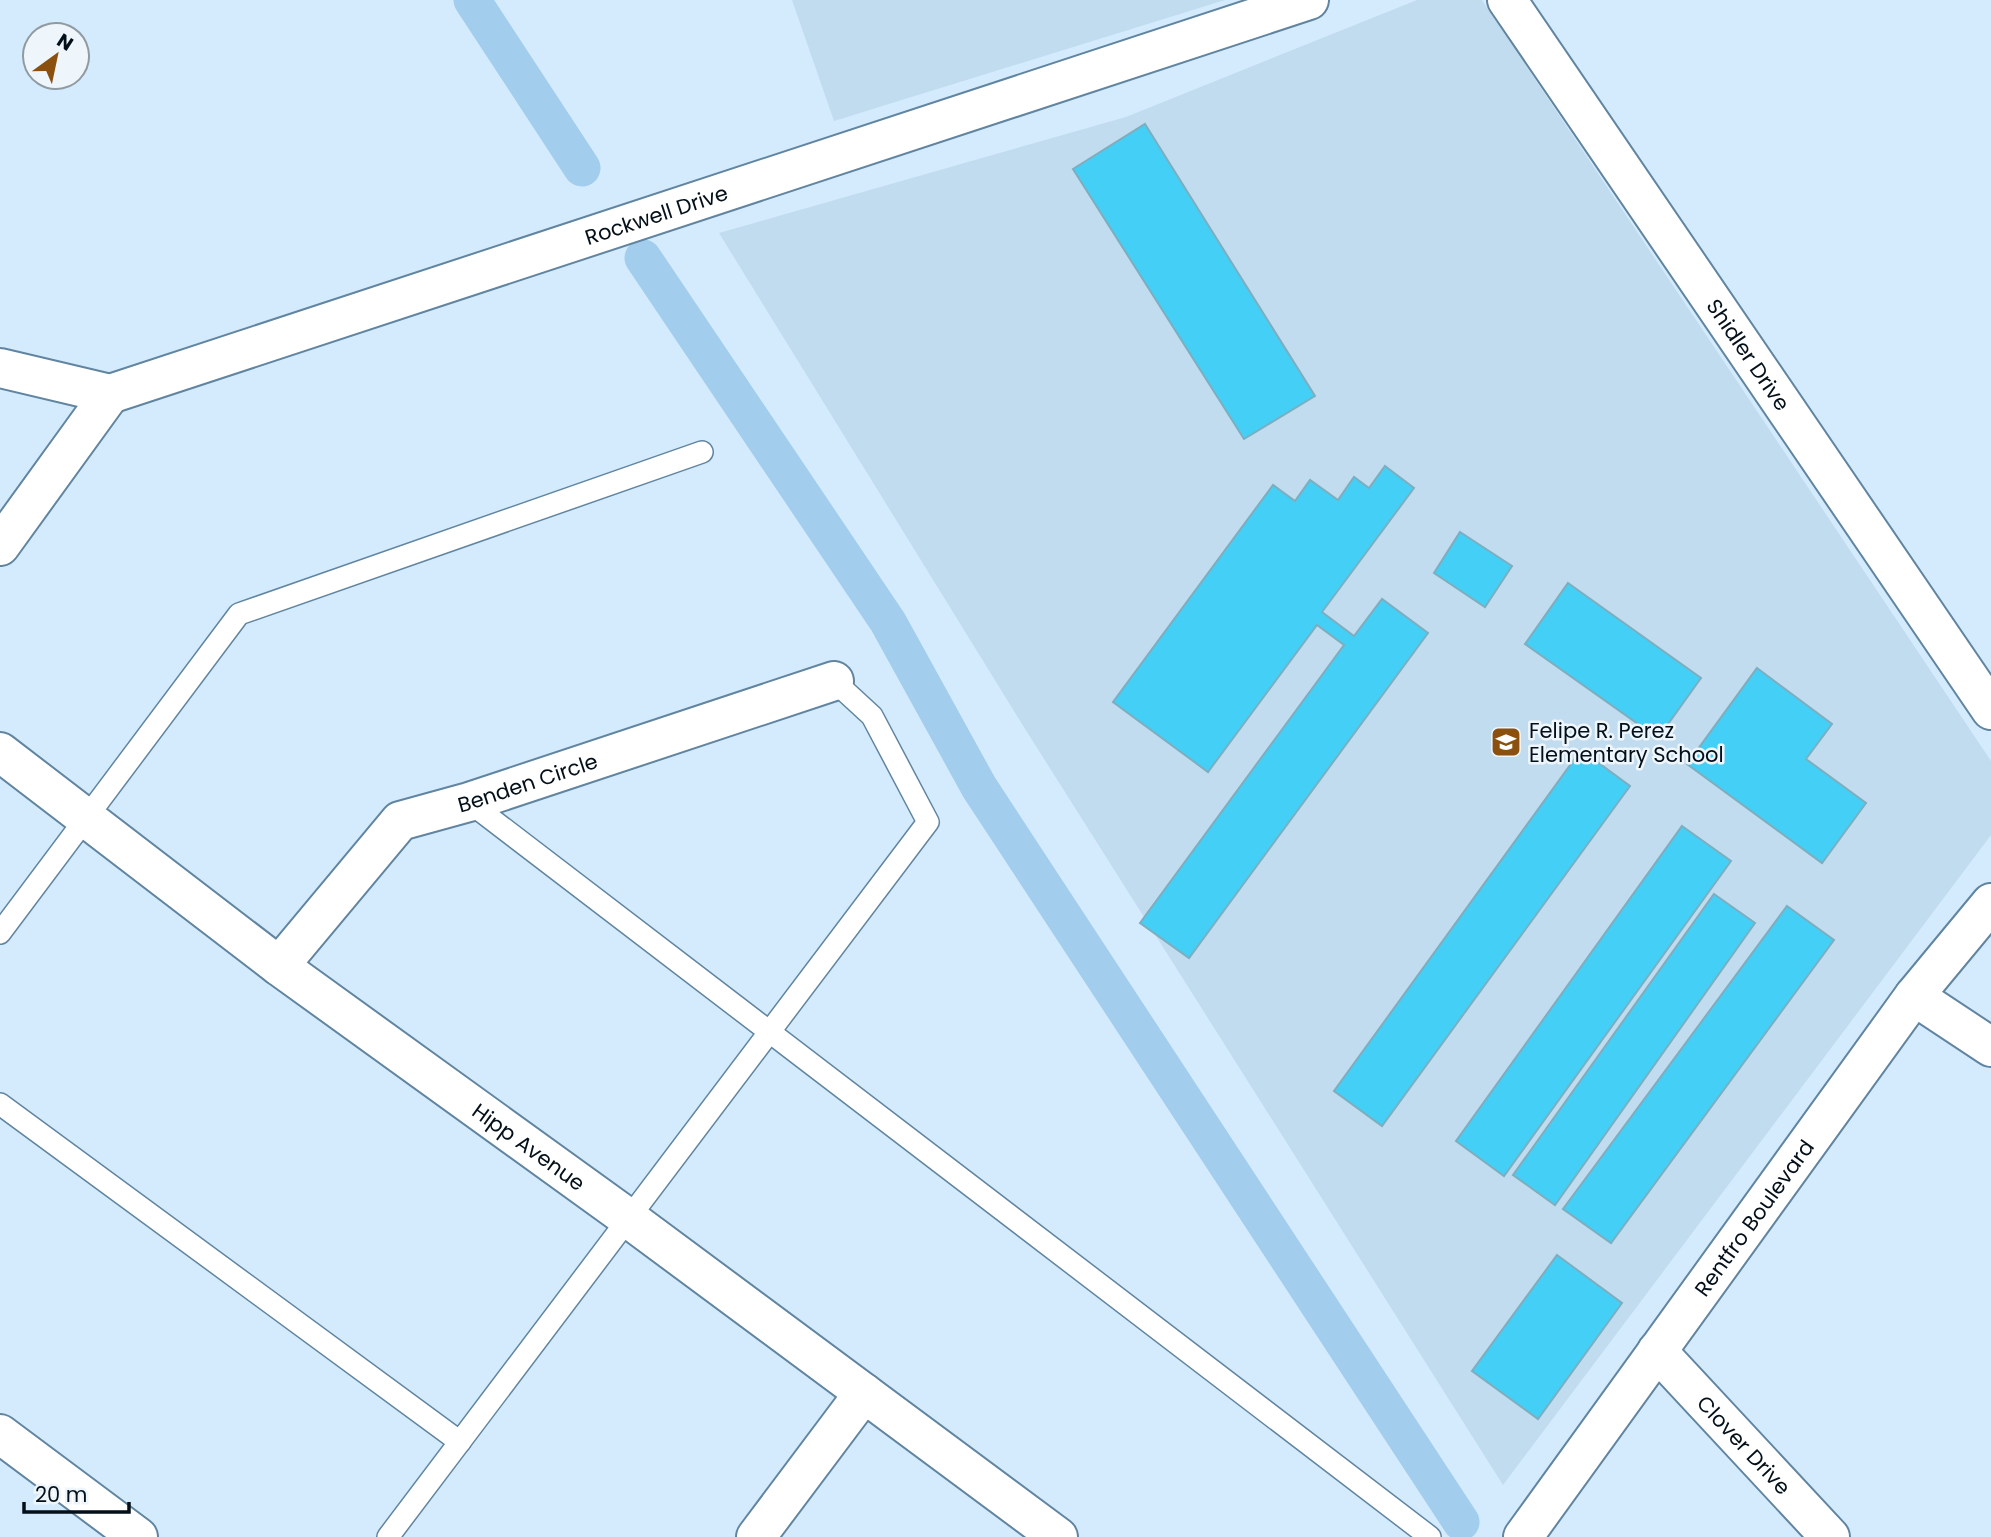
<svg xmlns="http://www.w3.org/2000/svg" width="1991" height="1537" font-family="Poppins,sans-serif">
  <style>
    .built { fill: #c1dbef }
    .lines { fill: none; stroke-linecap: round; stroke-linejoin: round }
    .canal { stroke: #a2cded; stroke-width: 37 }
    .building { fill: #44cff6; stroke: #7daebf; stroke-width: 2 }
    .lane-casing { stroke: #6185a0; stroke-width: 24 }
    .street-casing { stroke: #6185a0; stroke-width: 42 }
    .secondary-casing { stroke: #6185a0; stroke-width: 42 }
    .lane { stroke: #fff; stroke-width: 21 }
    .street { stroke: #fff; stroke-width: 38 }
    .secondary { stroke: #fff; stroke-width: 38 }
    .labels { text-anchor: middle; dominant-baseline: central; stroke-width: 5; stroke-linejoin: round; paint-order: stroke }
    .street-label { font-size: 21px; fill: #030f19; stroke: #eef6fc }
    .poi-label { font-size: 21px; fill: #030f19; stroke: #eef6fc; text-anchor: start }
  </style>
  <rect width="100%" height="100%" fill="#d4ebfd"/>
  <g class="built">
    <path d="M792,0H1225L834,121Z"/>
    <path d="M1417,0H1482L1991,761V835L1503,1485L1022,724L719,233L1126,117Z"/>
  </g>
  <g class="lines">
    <g class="canal">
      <path d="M472,0L582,168"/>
      <path d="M643,258L888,622L979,787L1461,1522"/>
    </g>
  </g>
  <g class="building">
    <path d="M1145,124L1315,396L1244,439L1073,169Z"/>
    <path d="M1385,466L1414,488L1322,612L1354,636L1382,599L1428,633L1189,958L1140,923L1344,645L1317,625L1208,772L1113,702L1273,485L1295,501L1310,480L1338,500L1354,477L1369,488Z"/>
    <path d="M1460,532L1512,566L1485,607L1434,573Z"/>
    <path d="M1568,583L1701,678L1658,738L1525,644Z"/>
    <path d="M1757,668L1832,724L1806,759L1866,803L1822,863L1687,764Z"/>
    <path d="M1581,750L1630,786L1382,1126L1334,1091Z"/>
    <path d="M1682,826L1731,861L1504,1176L1456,1141Z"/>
    <path d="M1714,894L1755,923L1555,1205L1513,1175Z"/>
    <path d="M1787,906L1834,940L1611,1243L1563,1209Z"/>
    <path d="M1557,1255L1622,1303L1538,1419L1472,1371Z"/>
  </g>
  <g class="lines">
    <g class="lane-casing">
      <g id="lane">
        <path d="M469,802L1430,1537"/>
        <path d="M0,933L239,614L702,452"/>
        <path d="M0,1104L460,1442"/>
        <path d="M388,1537L928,822L872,716L834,681"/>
      </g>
    </g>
    <g class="street-casing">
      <g id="street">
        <path id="s1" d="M1507,0L1991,710"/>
        <path id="s2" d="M0,752L279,966L628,1218L1058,1537"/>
        <path id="s3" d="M279,966L400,821L469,802L834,681"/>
        <path d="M1914,996L1991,1047"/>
        <path id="s4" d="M1657,1351L1830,1537"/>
        <path d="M0,1434L138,1537"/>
        <path d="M756,1537L864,1393"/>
        <path id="s5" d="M1523,1537L1914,996L1991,903"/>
      </g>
    </g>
    <g class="secondary-casing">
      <g id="secondary">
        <path id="s6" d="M0,368L110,394L1309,0"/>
        <path d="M0,546L110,394"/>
      </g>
    </g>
    <use href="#lane" class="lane"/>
    <use href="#street" class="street"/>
    <use href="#secondary" class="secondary"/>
  </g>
  <defs>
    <g id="school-square" transform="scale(1.575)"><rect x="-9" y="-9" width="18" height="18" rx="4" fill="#8b4f0e" stroke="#eef6fc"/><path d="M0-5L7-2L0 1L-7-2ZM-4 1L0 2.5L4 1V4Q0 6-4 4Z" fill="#fff"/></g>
  </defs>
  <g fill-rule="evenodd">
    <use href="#school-square" x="1506" y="742"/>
  </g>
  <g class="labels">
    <g class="street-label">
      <text stroke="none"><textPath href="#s6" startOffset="688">Rockwell Drive</textPath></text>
      <text stroke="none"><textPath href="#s1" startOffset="429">Shidler Drive</textPath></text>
      <text stroke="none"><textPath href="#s3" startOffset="322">Benden Circle</textPath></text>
      <text stroke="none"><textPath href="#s2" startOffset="660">Hipp Avenue</textPath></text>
      <text stroke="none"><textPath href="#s5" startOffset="394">Rentfro Boulevard</textPath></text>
      <text stroke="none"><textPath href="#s4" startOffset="128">Clover Drive</textPath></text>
    </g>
    <g class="poi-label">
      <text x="1529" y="730">Felipe R. Perez<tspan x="1529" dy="24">Elementary School</tspan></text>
    </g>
  </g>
  <g transform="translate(56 56) rotate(33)"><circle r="33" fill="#eef6fc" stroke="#909aa1" stroke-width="2"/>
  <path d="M0-5L12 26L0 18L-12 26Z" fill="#8b4f0e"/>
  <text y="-10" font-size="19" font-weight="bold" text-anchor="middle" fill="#030f19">N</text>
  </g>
  <path d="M24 1502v10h105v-10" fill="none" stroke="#030f19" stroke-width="3.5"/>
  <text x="35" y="1502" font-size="21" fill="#030f19" stroke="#eef6fc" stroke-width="5" paint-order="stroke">20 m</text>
</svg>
